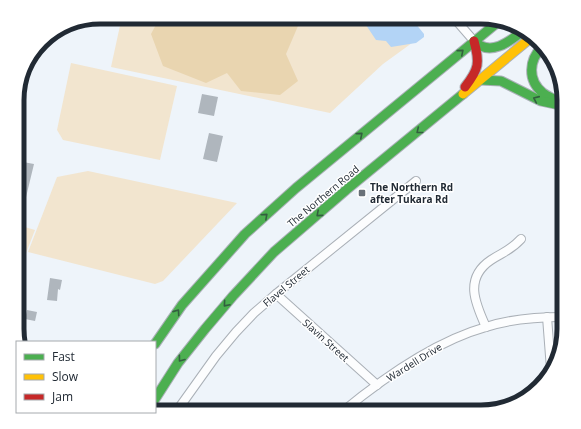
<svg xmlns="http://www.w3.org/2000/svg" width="581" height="429" font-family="'Open Sans',sans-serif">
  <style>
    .green { fill: #f2e5cf }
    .forest { fill: #e9d5b0 }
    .water { fill: #b3d4f6 }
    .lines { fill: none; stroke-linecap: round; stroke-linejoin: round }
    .stream { stroke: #b3d4f6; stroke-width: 3 }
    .building { fill: #afb6bd }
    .street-casing { stroke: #aab0b7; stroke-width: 10 }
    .fast-casing { stroke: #aab0b7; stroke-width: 11 }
    .slow-casing { stroke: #aab0b7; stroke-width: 11 }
    .jam-casing { stroke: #aab0b7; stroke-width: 11 }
    .street { stroke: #fcfdfe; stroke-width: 8 }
    .fast { stroke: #4caf50; stroke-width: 9 }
    .slow { stroke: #ffc107; stroke-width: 9 }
    .jam { stroke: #c62828; stroke-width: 9 }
    .oneway { stroke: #325f3f }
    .poi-dot { fill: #697179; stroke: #fff; stroke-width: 1.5 }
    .labels { text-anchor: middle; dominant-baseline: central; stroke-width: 3; stroke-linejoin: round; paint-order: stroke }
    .poi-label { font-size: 10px; font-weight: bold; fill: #212a34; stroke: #fff; text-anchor: start }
    .street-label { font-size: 10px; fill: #212a34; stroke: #fff }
    .rim { fill: none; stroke: #212a34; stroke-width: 5 }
  </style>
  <rect width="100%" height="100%" fill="#eef4fa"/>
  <g class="green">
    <path d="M410,18L423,35L383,64L330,113L111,67L121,21Z"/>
    <path d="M71,63L177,86L160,160L63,140L57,130Z"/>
    <path d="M88,171L237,203L163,281L155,284L28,252L57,177Z"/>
    <path d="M18,225L35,230L18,274Z"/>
  </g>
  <path class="forest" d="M301,19L286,54L298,81L280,95L241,91L227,73L206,83L163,66L151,34L158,21Z"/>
  <path class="water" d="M411,18L424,34V37L416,43L391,47L386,41L376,40L366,25L348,19Z"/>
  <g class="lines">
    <path class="stream" d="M425,18H426"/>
  </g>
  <g class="building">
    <path d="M202,94L218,97L214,116L198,113Z"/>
    <path d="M209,133L223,136L217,162L203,159Z"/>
    <path d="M23,162L34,164L21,218L18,217V168H22Z"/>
    <path d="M50,278L62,280L60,290L58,289L57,301L47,300Z"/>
    <path d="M27,310L37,312L35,321L25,319Z"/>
  </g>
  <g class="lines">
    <g class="street-casing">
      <g id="street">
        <path d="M454,18L474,41"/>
        <path d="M276,294L377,385"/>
        <path d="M547,317L551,369"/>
        <path d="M486,327C475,303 464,278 491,260C503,252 510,251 521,239"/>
        <path d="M176,412L216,356L236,332L254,313L276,294L416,181"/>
        <path d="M342,412C382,379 436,341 486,327C510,319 538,317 564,317"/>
      </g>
    </g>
    <g class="fast-casing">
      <g id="fast">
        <path d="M474,41C490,57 509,42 523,31"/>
        <path d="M542,47C529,60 527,80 543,93C547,96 552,98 557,101"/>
        <path d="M480,80L501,81L541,101L564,106"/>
        <path d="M155,344L182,305L245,234L296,188L498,22"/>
        <path d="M155,399L178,363L205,329L233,296L274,252L346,190L463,94"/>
      </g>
    </g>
    <g class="slow-casing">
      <path id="slow" d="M463,94L533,36"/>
    </g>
    <g class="jam-casing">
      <path id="jam" d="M465,87C479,69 480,63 474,41"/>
    </g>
    <use href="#street" class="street"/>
    <use href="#fast" class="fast"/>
    <use href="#slow" class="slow"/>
    <use href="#jam" class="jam"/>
  </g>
  <defs><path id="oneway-chevron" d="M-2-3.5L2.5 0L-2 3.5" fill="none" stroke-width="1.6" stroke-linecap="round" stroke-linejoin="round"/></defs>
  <g class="oneway">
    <use href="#oneway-chevron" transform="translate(461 52) rotate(-40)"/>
    <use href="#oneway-chevron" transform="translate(536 99) rotate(-156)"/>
    <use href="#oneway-chevron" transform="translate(419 131) rotate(141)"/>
    <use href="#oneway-chevron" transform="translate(360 135) rotate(-40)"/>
    <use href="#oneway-chevron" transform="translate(319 214) rotate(139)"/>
    <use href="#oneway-chevron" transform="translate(265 216) rotate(-42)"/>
    <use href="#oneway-chevron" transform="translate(226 304) rotate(131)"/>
    <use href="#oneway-chevron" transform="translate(177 312) rotate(-55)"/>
    <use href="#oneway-chevron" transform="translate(181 359) rotate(127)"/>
  </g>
  <rect class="poi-dot" x="358" y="189" width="8" height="8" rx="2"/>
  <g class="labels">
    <g class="poi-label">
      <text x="370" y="187">The Northern Rd<tspan x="370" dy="12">after Tukara Rd</tspan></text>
    </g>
    <g class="street-label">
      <text transform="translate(323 196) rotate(-40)">The Northern Road</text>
      <text transform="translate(286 286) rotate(-40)">Flavel Street</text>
      <text transform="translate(326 340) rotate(42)">Slavin Street</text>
      <text transform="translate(414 362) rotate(-32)">Wardell Drive</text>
    </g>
  </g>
  <path d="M0 0H581V429H0ZM100 24H481A76 76 0 0 1 557 100V329A76 76 0 0 1 481 405H100A76 76 0 0 1 24 329V100A76 76 0 0 1 100 24Z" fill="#fff" fill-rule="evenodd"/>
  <path class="rim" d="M100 24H481A76 76 0 0 1 557 100V329A76 76 0 0 1 481 405H100A76 76 0 0 1 24 329V100A76 76 0 0 1 100 24Z"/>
  <rect x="16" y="341" width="140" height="72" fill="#ffffff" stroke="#a6aaae"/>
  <rect x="24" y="354" width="20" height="6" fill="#4caf50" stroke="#a6aaae"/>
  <text x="52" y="361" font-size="12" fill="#212a34">Fast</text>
  <rect x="24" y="374" width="20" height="6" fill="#ffc107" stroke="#a6aaae"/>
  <text x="52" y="381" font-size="12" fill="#212a34">Slow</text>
  <rect x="24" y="394" width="20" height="6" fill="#c62828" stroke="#a6aaae"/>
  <text x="52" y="401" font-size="12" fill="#212a34">Jam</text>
</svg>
